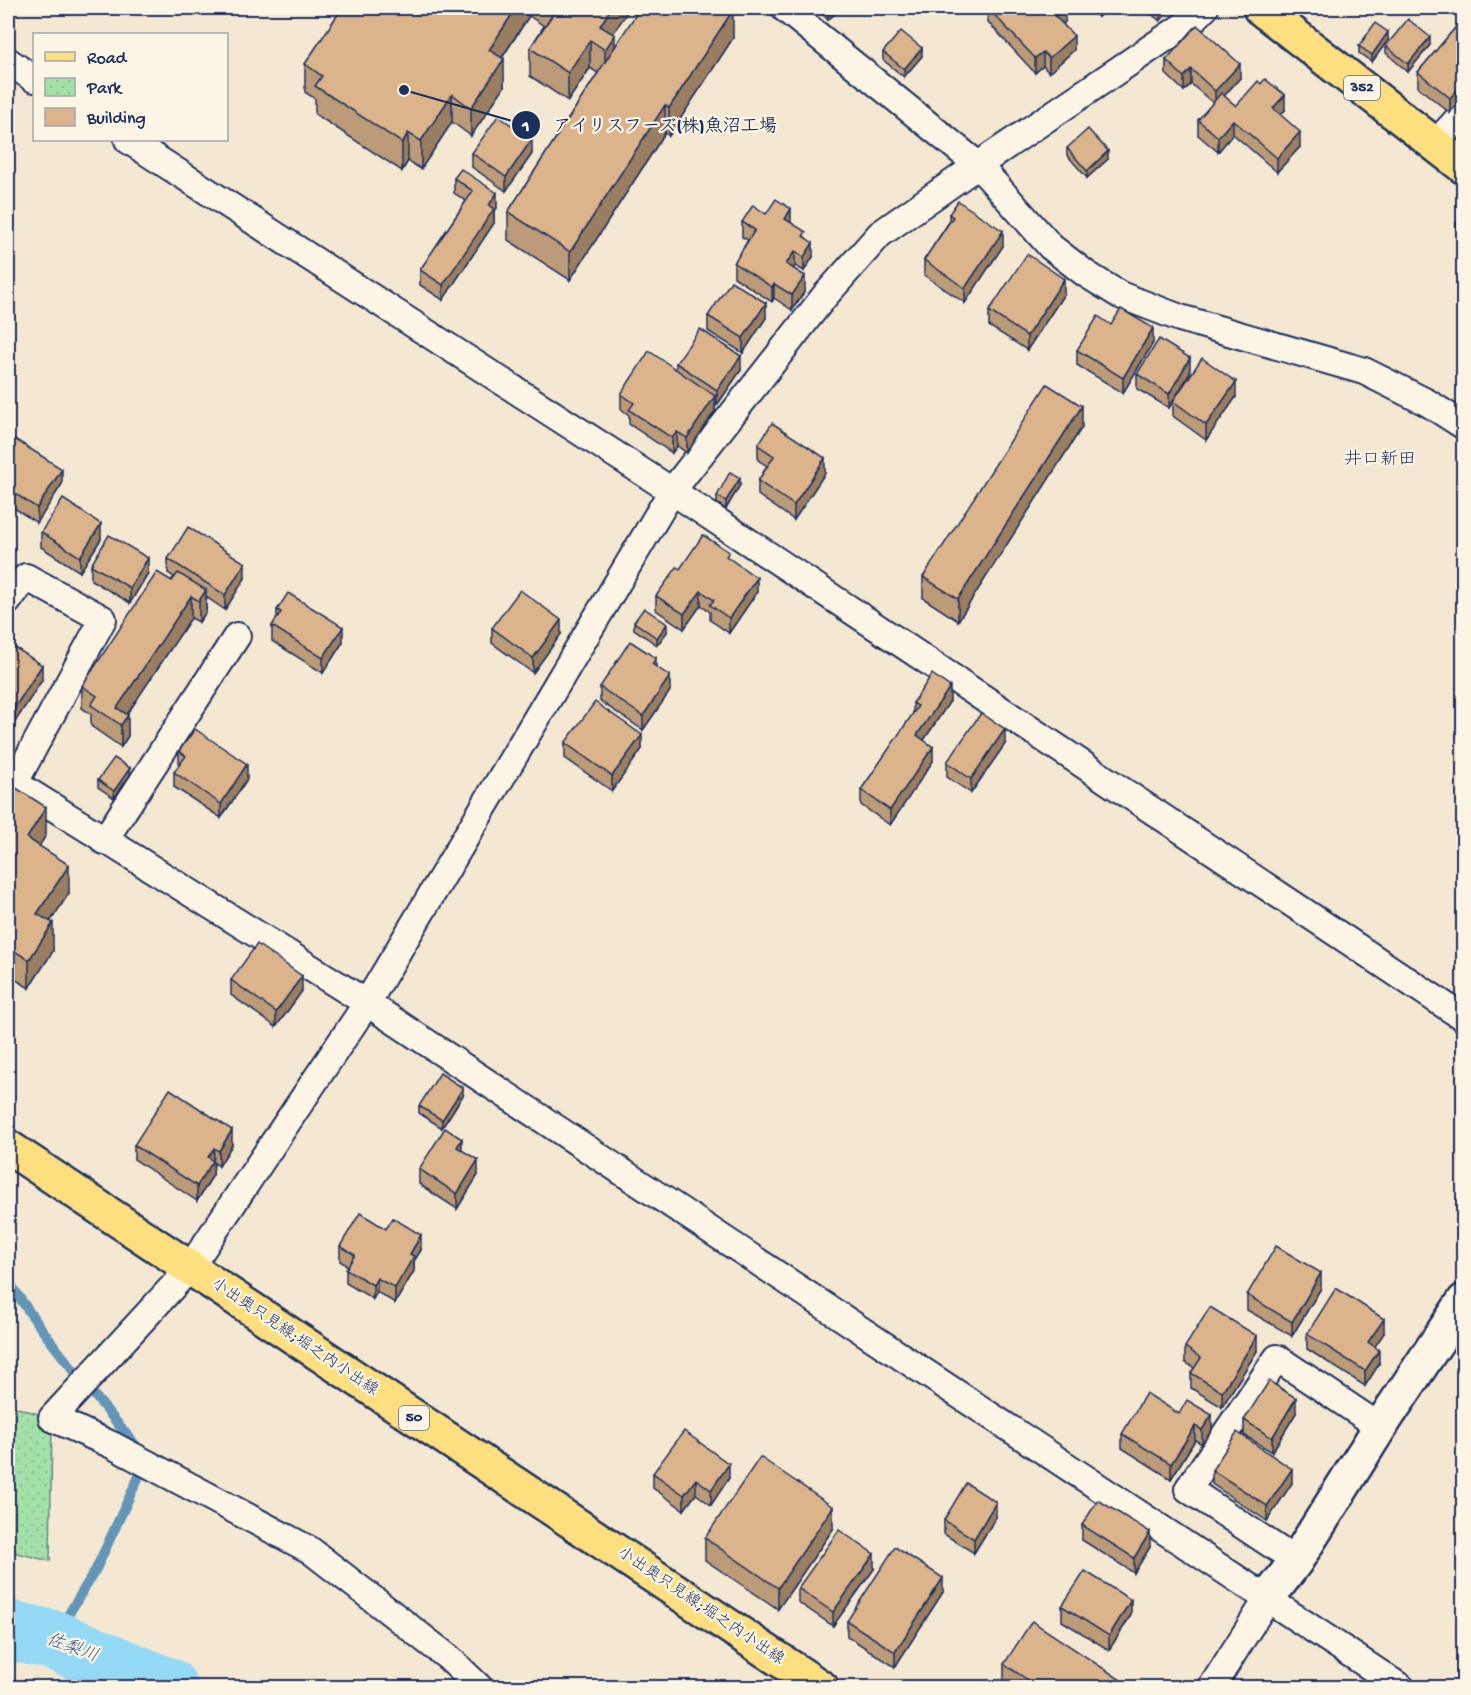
<svg xmlns="http://www.w3.org/2000/svg" width="1471" height="1695" font-family="'Gochi Hand','Klee One',sans-serif">
  <style>
    .park { fill: url(#park-dots); stroke: #5f8884; stroke-width: 1.5 }
    .lines { fill: none; stroke-linecap: round; stroke-linejoin: round }
    .stream { stroke: #6495b9; stroke-width: 10 }
    .river { stroke: #94d9f6; stroke-width: 60 }
    .minor-casing { stroke: #1b2f5e; stroke-width: 30 }
    .tertiary-casing { stroke: #1b2f5e; stroke-width: 38 }
    .primary-casing { stroke: #1b2f5e; stroke-width: 38 }
    .trunk-casing { stroke: #1b2f5e; stroke-width: 38 }
    .minor { stroke: #fcf5e5; stroke-width: 26 }
    .tertiary { stroke: #fcf5e5; stroke-width: 33 }
    .primary { stroke: #fddf80; stroke-width: 33 }
    .trunk { stroke: #fddf80; stroke-width: 33 }
    .wall { fill: #bc9b78; stroke: #1b2f5e; stroke-width: 1.5 }
    .shaded-wall { fill: #997e62; stroke: #1b2f5e; stroke-width: 1.5 }
    .building { fill: #dbb48c; stroke: #1b2f5e; stroke-width: 1.5 }
    .labels { text-anchor: middle; dominant-baseline: central; stroke-width: 4.5; stroke-linejoin: round; paint-order: stroke }
    .shield { fill: #fcf5e5; stroke: #5e6a86; stroke-width: 1.5 }
    .shield-label { font-size: 15px; font-weight: bold; fill: #1b2f5e }
    .street-label { font-size: 16px; fill: #1b2f5e; stroke: #fcf5e5 }
    .neighbourhood-label { font-size: 18px; fill: #1b2f5e; stroke: #fcf5e5 }
    .water-label { font-size: 18px; font-style: italic; fill: #395a84; stroke: #fcf5e5 }
    .leader { fill: none; stroke: #1b2f5e; stroke-width: 2 }
    .callout-dot { fill: #1b2f5e; stroke: #fcf5e5; stroke-width: 2 }
    .mark-label { font-size: 18px; text-anchor: middle; font-weight: bold; fill: #fff }
    .callout-label { font-size: 18px; text-anchor: middle; font-weight: bold; fill: #1b2f5e; stroke: #fcf5e5; stroke-width: 4.5; stroke-linejoin: round; paint-order: stroke }
  </style>
  <defs>
    <pattern id="park-dots" width="8" height="8" patternUnits="userSpaceOnUse" patternTransform="scale(1.5)"><rect width="8" height="8" fill="#a3e1a9"/><path d="M2 2h.1M6 6h.1" fill="none" stroke="#8cc194" stroke-width="1.8" stroke-linecap="round"/></pattern>
  </defs>
  <rect width="100%" height="100%" fill="#f5e8d3"/>
  <filter id="ink" filterUnits="userSpaceOnUse"><feTurbulence type="fractalNoise" baseFrequency=".0167" numOctaves="2"/><feDisplacementMap in="SourceGraphic" scale="12" xChannelSelector="R" yChannelSelector="G"/><feConvolveMatrix kernelMatrix="1 2 1 2 8 2 1 2 1" color-interpolation-filters="sRGB"/></filter>
  <g filter="url(#ink)">
    <path class="park" d="M8,1405L52,1418L50,1561L8,1551Z"/>
    <g class="lines">
      <path class="stream" d="M8,1280C48,1344 100,1401 147,1459L96,1569L53,1640"/>
      <path class="river" d="M8,1630L53,1640L168,1688"/>
      <g class="minor-casing">
        <g id="minor">
          <path d="M784,8L978,165L1051,247L1086,274L1120,295L1180,318L1364,371L1428,403L1464,426"/>
          <path d="M8,61L34,79"/>
          <path d="M128,140L672,491L1464,1018"/>
          <path d="M1435,144L1464,112"/>
          <path d="M8,601L26,577L103,619L14,784"/>
          <path d="M8,779L367,1003L1402,1688"/>
          <path d="M104,841L237,636"/>
          <path d="M1296,1561L1188,1489L1277,1358L1380,1427"/>
          <path d="M480,1688L449,1658L310,1550L112,1445L52,1418L189,1269L367,1003L672,491L824,297L880,234L978,165L1195,18L1205,8"/>
          <path d="M1211,1688L1268,1598"/>
        </g>
      </g>
      <g class="tertiary-casing">
        <path id="tertiary" d="M1268,1598L1296,1561L1380,1427L1464,1301"/>
      </g>
      <g class="primary-casing">
        <path id="primary" d="M8,1147L822,1688"/>
      </g>
      <g class="trunk-casing">
        <path id="trunk" d="M1260,8L1464,167"/>
      </g>
      <use href="#minor" class="minor"/>
      <use href="#tertiary" class="tertiary"/>
      <use href="#primary" class="primary"/>
      <use href="#trunk" class="trunk"/>
    </g>
    <g class="wall">
      <path d="M342,8H630L612,34L615,46L733,38L669,136L665,133L570,280L508,240V212L598,73L590,68L568,101L530,76V48L544,26L529,16L502,58L504,87L471,136L452,122L421,169L408,161L402,171L315,114V99L305,92V64Z"/>
      <path d="M816,8H841L828,20Z"/>
      <path d="M988,8L1065,22L1063,24L1074,50L1049,73L1043,66L1035,73L988,22Z"/>
      <path d="M1088,8H1108L1098,17Z"/>
      <path d="M1144,8H1172L1160,21Z"/>
      <path d="M1455,28L1450,113L1418,87V72Z"/>
      <path d="M1388,40L1372,62L1359,53V46Z"/>
      <path d="M1430,45L1408,72L1386,53V46Z"/>
      <path d="M883,52L922,56L904,77L883,60Z"/>
      <path d="M1166,60L1240,78L1224,96L1236,106L1285,110L1280,115L1300,147L1277,172L1233,134L1218,152L1198,135V120L1213,103L1191,84L1184,91L1166,74Z"/>
      <path d="M1067,148L1108,159L1087,178L1067,155Z"/>
      <path d="M472,153L532,154L506,191L472,167Z"/>
      <path d="M454,178L497,208L494,212V223L443,300L420,285V270L466,201L454,193Z"/>
      <path d="M766,214L791,223L806,238L813,257L804,271L795,266L793,268L805,291L792,310L774,298L772,302L734,277V263L748,240L742,237V222Z"/>
      <path d="M949,214L1003,246L965,303L924,275V260L949,222Z"/>
      <path d="M1464,217V236L1456,230V223Z"/>
      <path d="M1064,294L1027,350L989,326V311Z"/>
      <path d="M708,316L766,318L743,353L708,331Z"/>
      <path d="M1111,325L1153,343L1123,393L1077,365V350Z"/>
      <path d="M676,363L741,370L717,405L715,404V411L687,453L677,446L672,453L629,424V415L621,409V394L676,370Z"/>
      <path d="M1190,373L1173,400L1236,397L1206,440L1173,416V401L1169,408L1137,389V374Z"/>
      <path d="M1082,427L958,621L923,598V577Z"/>
      <path d="M758,445L825,473L794,520L758,495V481L767,466L758,460Z"/>
      <path d="M8,446L62,484L37,523L8,504Z"/>
      <path d="M740,485L726,509L717,503V496Z"/>
      <path d="M41,532L101,539L80,572L41,547Z"/>
      <path d="M729,558L757,592L729,633L710,620V612L701,605L684,629L656,610V596L680,569Z"/>
      <path d="M168,559L245,578L225,610L206,597V612L199,622L191,618L127,714L128,736L121,747L91,726V714L82,708V686L174,577L168,573Z"/>
      <path d="M91,565L148,573L130,603L91,580Z"/>
      <path d="M277,610L343,642L323,673L272,641V626L277,618Z"/>
      <path d="M634,622L667,632L657,645L634,629Z"/>
      <path d="M492,628L561,634L533,673L492,643Z"/>
      <path d="M8,643L42,680L15,722L8,717V719Z"/>
      <path d="M656,667L670,691L643,730L600,701V687Z"/>
      <path d="M950,701L924,740L933,761L890,825L861,805V790L913,714V703Z"/>
      <path d="M565,743L642,749L612,791L565,758Z"/>
      <path d="M1005,744L971,793L947,777V762Z"/>
      <path d="M179,751L247,779L221,818L174,787V772L179,765Z"/>
      <path d="M130,775L114,798L98,787V780Z"/>
      <path d="M8,794L46,835L39,846L69,893L50,922L53,951L29,988L10,976Z"/>
      <path d="M231,980L302,991L276,1027L231,995Z"/>
      <path d="M463,1095L442,1128L419,1113V1106Z"/>
      <path d="M134,1145H232L219,1166L214,1163L213,1175L197,1201L134,1159Z"/>
      <path d="M419,1169L478,1175L457,1209L419,1184Z"/>
      <path d="M340,1246L421,1250L414,1261V1271L395,1303L377,1292L373,1299L346,1283V1269L348,1266L340,1261Z"/>
      <path d="M1321,1288L1292,1336L1247,1310V1295Z"/>
      <path d="M1384,1333L1374,1347L1379,1364L1365,1386L1307,1349V1334Z"/>
      <path d="M1185,1347L1257,1351L1222,1407L1191,1388V1373L1194,1368L1185,1362Z"/>
      <path d="M1296,1413L1272,1452L1244,1435V1420Z"/>
      <path d="M1179,1414L1212,1430L1202,1444L1195,1440L1171,1479L1122,1448V1434Z"/>
      <path d="M1212,1470L1292,1483L1267,1521L1212,1484Z"/>
      <path d="M653,1473L729,1478L711,1505L696,1494L684,1510L653,1488Z"/>
      <path d="M996,1517L974,1553L944,1534V1520Z"/>
      <path d="M1082,1525L1150,1547L1134,1573L1082,1540Z"/>
      <path d="M833,1529L778,1609L705,1560V1538Z"/>
      <path d="M874,1569L833,1626L798,1602V1588Z"/>
      <path d="M943,1592L895,1667L847,1636V1621Z"/>
      <path d="M1062,1606L1131,1615L1109,1650L1062,1621Z"/>
      <path d="M1004,1664L1130,1688H1007L1004,1685Z"/>
    </g>
    <g class="shaded-wall">
      <path d="M516,8H529V16L489,77V50Z"/>
      <path d="M611,8H630L603,49L600,26Z"/>
      <path d="M833,8H841L828,20V12Z"/>
      <path d="M1065,8V22L1055,31V16Z"/>
      <path d="M1100,8H1108L1098,17V10Z"/>
      <path d="M1160,8H1172L1160,21Z"/>
      <path d="M733,10V38L669,136V108Z"/>
      <path d="M1388,32V40L1372,62V55Z"/>
      <path d="M615,35V63L605,78V50Z"/>
      <path d="M1074,36V50L1049,73V58Z"/>
      <path d="M1430,37V45L1408,72V64Z"/>
      <path d="M590,40V68L568,101V73Z"/>
      <path d="M922,48V56L904,77V69Z"/>
      <path d="M1043,52V66L1035,73V58Z"/>
      <path d="M504,59V87L471,136V108Z"/>
      <path d="M1240,64V78L1215,106V91Z"/>
      <path d="M1191,69V84L1184,91V77Z"/>
      <path d="M1464,82V96L1450,113V98Z"/>
      <path d="M452,94V122L421,169V141Z"/>
      <path d="M1285,95V110L1273,123V108Z"/>
      <path d="M665,105V133L570,280V252Z"/>
      <path d="M1233,120V134L1218,152V137Z"/>
      <path d="M1300,132V147L1277,172V158Z"/>
      <path d="M408,133V161L402,171V143Z"/>
      <path d="M532,139V154L506,191V177Z"/>
      <path d="M1108,151V159L1087,178V171Z"/>
      <path d="M497,193V208L494,212V223L443,300V285L489,205Z"/>
      <path d="M791,209V224L785,219Z"/>
      <path d="M1003,231V246L965,303V288Z"/>
      <path d="M813,243V257L804,271V257Z"/>
      <path d="M795,251V266L786,279V264Z"/>
      <path d="M805,276V291L792,310V295Z"/>
      <path d="M1064,279V294L1027,350V336Z"/>
      <path d="M774,284V298L772,302V287Z"/>
      <path d="M766,303V318L743,353V338Z"/>
      <path d="M1153,328V343L1123,393V378Z"/>
      <path d="M741,356V370L717,405V390Z"/>
      <path d="M1190,358V373L1169,408V394Z"/>
      <path d="M1236,382V397L1206,440V425Z"/>
      <path d="M715,396V411L687,453V438Z"/>
      <path d="M1082,406V427L958,621V599Z"/>
      <path d="M677,432V446L672,453V438Z"/>
      <path d="M825,458V473L794,520V505Z"/>
      <path d="M62,469V484L37,523V508Z"/>
      <path d="M740,478V485L726,509V501Z"/>
      <path d="M101,524V539L80,572V557Z"/>
      <path d="M148,558V573L130,603V588Z"/>
      <path d="M245,563V578L225,610V595Z"/>
      <path d="M757,578V592L729,633V618Z"/>
      <path d="M206,590V612L199,622V601Z"/>
      <path d="M701,591V605L684,629V614Z"/>
      <path d="M191,596V618L120,725L117,708Z"/>
      <path d="M561,620V634L533,673V658Z"/>
      <path d="M667,624V632L657,645V638Z"/>
      <path d="M343,627V642L323,673V658Z"/>
      <path d="M656,658V673L652,664Z"/>
      <path d="M42,665V680L15,722V707Z"/>
      <path d="M670,676V691L643,730V716Z"/>
      <path d="M950,687V701L917,750V735Z"/>
      <path d="M128,715V736L121,747V725Z"/>
      <path d="M1005,729V744L971,793V779Z"/>
      <path d="M642,735V749L612,791V776Z"/>
      <path d="M933,747V761L890,825V810Z"/>
      <path d="M247,764V779L221,818V804Z"/>
      <path d="M130,768V775L114,798V791Z"/>
      <path d="M46,807V835L27,866V838Z"/>
      <path d="M69,865V893L37,942V914Z"/>
      <path d="M53,923V951L29,988V960Z"/>
      <path d="M10,948V976L8,981V953Z"/>
      <path d="M302,976V991L276,1027V1012Z"/>
      <path d="M463,1088V1095L442,1128V1120Z"/>
      <path d="M232,1130V1145L219,1166V1151Z"/>
      <path d="M462,1139V1153L457,1147Z"/>
      <path d="M214,1148L213,1175L197,1201V1186L208,1157Z"/>
      <path d="M478,1160V1175L457,1209V1194Z"/>
      <path d="M421,1235V1250L414,1261V1271L395,1303V1288L410,1254Z"/>
      <path d="M1321,1273V1288L1292,1336V1322Z"/>
      <path d="M377,1278V1292L373,1299V1285Z"/>
      <path d="M1384,1319V1333L1368,1357V1342Z"/>
      <path d="M1257,1336V1351L1222,1407V1392Z"/>
      <path d="M1379,1350V1364L1365,1386V1371Z"/>
      <path d="M1296,1398V1413L1272,1452V1438Z"/>
      <path d="M1212,1415V1430L1202,1444V1430Z"/>
      <path d="M1195,1426V1440L1171,1479V1464Z"/>
      <path d="M729,1464V1478L711,1505V1490Z"/>
      <path d="M1292,1469V1483L1267,1521V1506Z"/>
      <path d="M696,1479V1494L684,1510V1495Z"/>
      <path d="M996,1502V1517L974,1553V1539Z"/>
      <path d="M833,1507V1529L778,1609V1588Z"/>
      <path d="M1150,1532V1547L1134,1573V1558Z"/>
      <path d="M874,1554V1569L833,1626V1612Z"/>
      <path d="M943,1578V1592L895,1667V1652Z"/>
      <path d="M1131,1600V1615L1109,1650V1636Z"/>
    </g>
    <g class="building">
      <path d="M342,8H516L489,50L504,59L471,108L452,94L421,141L408,133L402,143L315,86L322,76L305,64Z"/>
      <path d="M557,8H611L600,26L615,35L605,50L590,40L568,73L530,48Z"/>
      <path d="M640,8H730L733,10L669,108L665,105L570,252L508,212Z"/>
      <path d="M823,8H833L828,12Z"/>
      <path d="M988,8H1064L1055,16L1074,36L1049,58L1043,52L1035,58Z"/>
      <path d="M1408,19L1430,37L1408,64L1386,46Z"/>
      <path d="M1375,23L1388,32L1372,55L1359,46Z"/>
      <path d="M1197,25L1240,64L1215,91L1191,69L1184,77L1166,60Z"/>
      <path d="M1455,28L1464,35V82L1450,98L1418,72Z"/>
      <path d="M901,31L922,48L904,69L883,52Z"/>
      <path d="M1265,79L1285,95L1273,108L1300,132L1277,158L1233,120L1218,137L1198,120L1221,93L1236,106L1258,81L1261,84Z"/>
      <path d="M498,116L532,139L506,177L472,153Z"/>
      <path d="M1088,129L1108,151L1087,171L1067,148Z"/>
      <path d="M461,169L497,193L489,205L494,209L443,285L420,270L473,191L454,178Z"/>
      <path d="M776,199L791,209L785,219L806,232L803,236L813,243L804,257L795,251L786,264L805,276L792,295L774,284L772,287L734,263L755,230L742,222L753,205L766,214Z"/>
      <path d="M958,201L1003,231L965,288L924,260L953,217L949,214Z"/>
      <path d="M1462,216L1464,217V228L1456,223Z"/>
      <path d="M1027,254L1064,279L1027,336L989,311Z"/>
      <path d="M731,281L766,303L743,338L708,316Z"/>
      <path d="M1121,309L1153,328L1123,378L1077,350L1098,316L1111,325Z"/>
      <path d="M700,329L741,356L717,390L676,363Z"/>
      <path d="M1159,339L1190,358L1169,394L1137,374Z"/>
      <path d="M649,351L715,396L687,438L677,432L672,438L629,410L634,403L621,394Z"/>
      <path d="M1202,358L1236,382L1206,425L1173,401Z"/>
      <path d="M1047,384L1082,406L958,599L923,577Z"/>
      <path d="M772,423L825,458L794,505L758,481L774,456L758,445Z"/>
      <path d="M13,438L62,469L37,508L8,489V446Z"/>
      <path d="M730,472L740,478L726,501L717,496Z"/>
      <path d="M63,499L101,524L80,557L41,532Z"/>
      <path d="M188,527L245,563L225,595L168,559Z"/>
      <path d="M109,535L148,558L130,588L91,565Z"/>
      <path d="M703,535L729,552L726,556L757,578L729,618L710,605L714,600L701,591L684,614L656,596L677,567L680,569Z"/>
      <path d="M157,572L172,581L178,573L206,590L199,601L191,596L117,708L128,715L121,725L91,705L97,696L82,686Z"/>
      <path d="M520,590L561,620L533,658L492,628Z"/>
      <path d="M288,593L343,627L323,658L272,626L281,612L277,610Z"/>
      <path d="M644,608L667,624L657,638L634,622Z"/>
      <path d="M630,641L656,658L652,664L670,676L643,716L600,687Z"/>
      <path d="M8,643L42,665L15,707L8,703V704Z"/>
      <path d="M932,674L950,687L917,735L933,747L890,810L861,790L918,706L913,703Z"/>
      <path d="M595,702L642,735L612,776L565,743Z"/>
      <path d="M981,713L1005,729L971,779L947,762Z"/>
      <path d="M195,729L247,764L221,804L174,772L186,756L179,751Z"/>
      <path d="M114,758L130,768L114,791L98,780Z"/>
      <path d="M13,786L46,807L27,838L69,865L37,914L53,923L29,960L10,948L8,953V794Z"/>
      <path d="M257,944L302,976L276,1012L231,980Z"/>
      <path d="M440,1073L463,1088L442,1120L419,1106Z"/>
      <path d="M170,1089L232,1130L219,1151L214,1148L208,1157L213,1161L197,1186L134,1145Z"/>
      <path d="M445,1128L462,1139L457,1147L478,1160L457,1194L419,1169Z"/>
      <path d="M360,1213L386,1229L393,1218L421,1235L410,1254L414,1256L395,1288L377,1278L373,1285L346,1269L355,1255L340,1246Z"/>
      <path d="M1276,1246L1321,1273L1292,1322L1247,1295Z"/>
      <path d="M1336,1288L1384,1319L1368,1342L1379,1350L1365,1371L1307,1334Z"/>
      <path d="M1210,1307L1257,1336L1222,1392L1191,1373L1201,1358L1185,1347Z"/>
      <path d="M1269,1381L1296,1398L1272,1438L1244,1420Z"/>
      <path d="M1146,1393L1179,1414L1187,1400L1212,1415L1202,1430L1195,1426L1171,1464L1122,1434Z"/>
      <path d="M684,1431L729,1464L711,1490L696,1479L684,1495L653,1473Z"/>
      <path d="M1237,1432L1292,1469L1267,1506L1212,1470Z"/>
      <path d="M760,1457L833,1507L778,1588L705,1538Z"/>
      <path d="M966,1483L996,1502L974,1539L944,1520Z"/>
      <path d="M1098,1500L1150,1532L1134,1558L1082,1525Z"/>
      <path d="M839,1530L874,1554L833,1612L798,1588Z"/>
      <path d="M895,1547L943,1578L895,1652L847,1621Z"/>
      <path d="M1085,1571L1131,1600L1109,1636L1062,1606Z"/>
      <path d="M1032,1621L1130,1686L1129,1688H1040L1004,1664Z"/>
    </g>
  </g>
  <g class="labels">
    <g class="shield">
      <rect x="1344" y="76" width="36" height="24" rx="4.5"/>
      <rect x="399" y="1406" width="30" height="24" rx="4.5"/>
    </g>
    <g class="shield-label">
      <text x="1362" y="88">352</text>
      <text x="414" y="1418">50</text>
    </g>
    <g class="street-label">
      <text transform="translate(294 1338) rotate(34)">小出奥只見線;堀之内小出線</text>
      <text transform="translate(700 1607) rotate(34)">小出奥只見線;堀之内小出線</text>
    </g>
    <g class="neighbourhood-label">
      <text x="1380" y="460">井口新田</text>
    </g>
    <g class="water-label">
      <text transform="translate(72 1649) rotate(20)">佐梨川</text>
    </g>
  </g>
  <path class="leader" d="M404 90L526 125"/>
  <g class="callout-dot">
    <circle cx="404" cy="90" r="6"/>
    <circle cx="526" cy="125" r="15"/>
  </g>
  <g class="mark-label">
    <text x="526" y="131">1</text>
  </g>
  <g class="callout-label">
    <text x="665" y="131">アイリスフーズ(株)魚沼工場</text>
  </g>
  <rect width="1471" height="1695" fill="none" stroke="#fcf5e5" stroke-width="30"/>
  <rect x="15" y="15" width="1441" height="1665" fill="none" stroke="#1b2f5e" stroke-width="2" filter="url(#ink)"/>
  <rect x="33" y="33" width="195" height="108" fill="#fcf5e5" stroke="#a2a6af" stroke-width="1.5"/>
  <rect x="45" y="52" width="30" height="9" fill="#fddf80" stroke="#a2a6af" stroke-width="1.5"/>
  <text x="87" y="63" font-size="18" fill="#1b2f5e">Road</text>
  <rect x="45" y="78" width="30" height="18" fill="url(#park-dots)" stroke="#a2a6af" stroke-width="1.5"/>
  <text x="87" y="93" font-size="18" fill="#1b2f5e">Park</text>
  <rect x="45" y="108" width="30" height="18" fill="#dbb48c" stroke="#a2a6af" stroke-width="1.5"/>
  <text x="87" y="123" font-size="18" fill="#1b2f5e">Building</text>
</svg>
